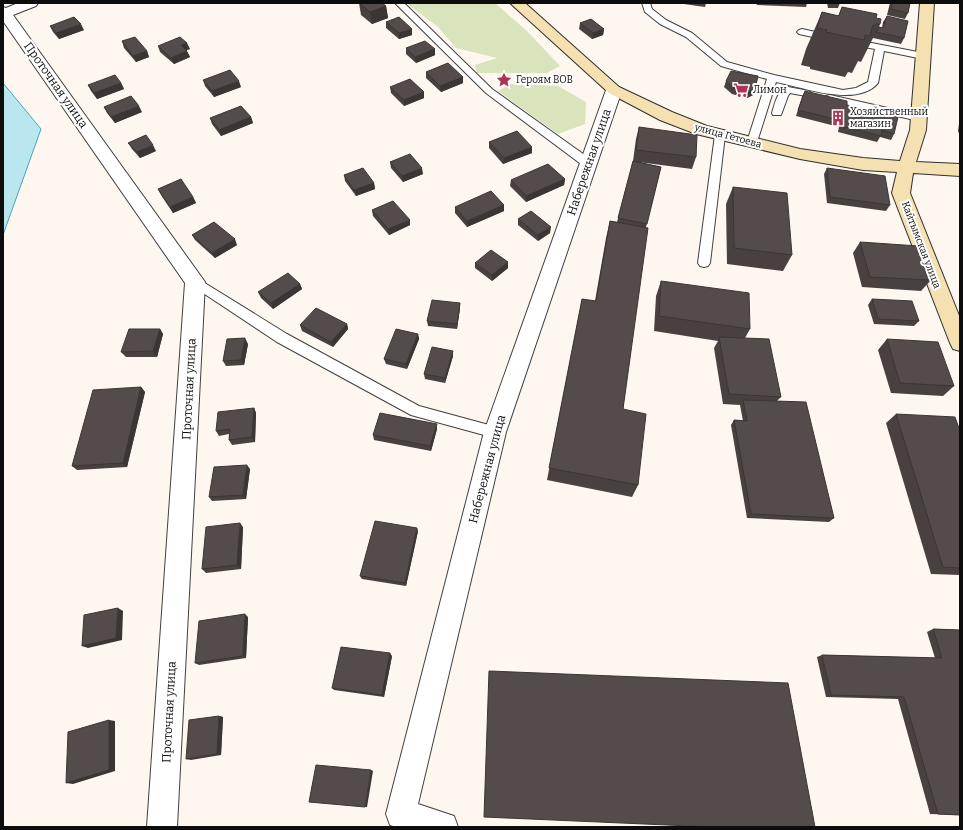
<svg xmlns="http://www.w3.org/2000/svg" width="963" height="830" font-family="Bitter,serif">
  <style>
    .green { fill: #d9e4bc }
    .water { fill: #b9e6ef; stroke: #49a7bd }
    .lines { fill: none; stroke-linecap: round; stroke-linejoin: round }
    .lane-casing { stroke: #404040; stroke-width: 2 }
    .street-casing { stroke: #404040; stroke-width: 2 }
    .secondary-casing { stroke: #2f2f2f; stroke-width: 2 }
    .lane { fill: #fff; fill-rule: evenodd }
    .street { fill: #fff; fill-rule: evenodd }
    .secondary { fill: #f5e0b1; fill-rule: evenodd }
    .wall { fill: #484140 }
    .shaded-wall { fill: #3b3534 }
    .building { fill: #544c4b; stroke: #3b3534 }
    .labels { text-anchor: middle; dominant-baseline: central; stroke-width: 4; stroke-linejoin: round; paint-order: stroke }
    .far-poi-label { font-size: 10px; fill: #0d0d0d; stroke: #fff; text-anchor: start }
    .far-street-label { font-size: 10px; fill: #0d0d0d; stroke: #fff }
    .street-label { font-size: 12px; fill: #0d0d0d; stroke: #fff }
  </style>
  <rect width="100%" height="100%" fill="#fdf7ef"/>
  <g class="green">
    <path d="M406,3H495L527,31L560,66L547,73H477L475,65L497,58L456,48L438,27Z"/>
    <path d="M511,84L558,86L586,102L585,124L558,134L498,91Z"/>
  </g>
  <path class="water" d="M3,83L41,129L3,235Z"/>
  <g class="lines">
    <g class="lane-casing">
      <g id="lane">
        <path d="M395,3H404L492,89L593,161L594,164L593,167H585L486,93Z"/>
        <path d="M642,3H650L652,9L666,20L692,33L727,62L774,75L843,90L856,88L868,82L875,49L848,44L846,42L848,40L851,39L923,53L928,56L923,59L884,51L878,83C857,108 802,87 776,82L757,142L752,145L747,142L767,79L721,66L686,37L660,24L645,12Z"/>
        <path d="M802,29L834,36L836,38L831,41L799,34L797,32L799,30Z"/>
        <path d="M788,87L809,91L811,93L806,96L790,93L788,96L781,115H773L772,113C775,104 777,90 788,87Z"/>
        <path d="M830,95L919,115L924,118L919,121L826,100L825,98L826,96Z"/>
        <path d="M720,132L725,135L710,263L708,266L704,267L700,266L698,263L715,135Z"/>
        <path d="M195,277L287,334L419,406L500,428L502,432L500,436L495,438L411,415L277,342L191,285L189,282L191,279Z"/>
      </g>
    </g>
    <g class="street-casing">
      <g id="street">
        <path d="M18,3H38L36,6L13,15L205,282L177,827H147L185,283L3,21V7L6,8Z"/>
        <path d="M614,85L619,87L622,90L506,432L418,804L454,816L458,827H396L390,825L386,814L484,432L606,90L609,87Z"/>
      </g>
    </g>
    <g class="secondary-casing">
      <path id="secondary" d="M510,3H525L619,87L672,112L707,126L800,149L863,158L900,161L910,130L920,3H934L926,130L916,162L960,164V176L913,173L910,193L960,318V351L953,349L950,343L892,193L897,172L863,170L800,159L696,134L660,120L609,93Z"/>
    </g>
    <use href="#lane" class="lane"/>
    <use href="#street" class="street"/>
    <use href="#secondary" class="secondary"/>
  </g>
  <g class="wall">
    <path d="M359,3L386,6L388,18L372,24L361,15Z"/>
    <path d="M684,3H706L705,7L684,4Z"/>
    <path d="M756,3H807L806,7L757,5Z"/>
    <path d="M827,3H840L838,8H828Z"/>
    <path d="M890,3H910L908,13L905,19L887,15Z"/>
    <path d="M842,7L876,18L880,24L879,27L882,28L883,22L887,16L904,38L901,44L873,38L861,62L858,61L852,73L848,72L845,77L810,69V67L801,65L806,49L822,12L838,16Z"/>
    <path d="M386,22L412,35L399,39L386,28Z"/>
    <path d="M580,23L604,29L603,35L592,39L579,29Z"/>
    <path d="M50,26L84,30L59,39L53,32Z"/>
    <path d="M122,41L147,51L149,57L136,62L124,48Z"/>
    <path d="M158,46L190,49L186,50L190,57L174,64L160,52Z"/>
    <path d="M406,48L435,49V55L416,63L406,54Z"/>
    <path d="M426,72L463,77V83L441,92L426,78Z"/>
    <path d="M203,80L241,87L214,97L205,86Z"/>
    <path d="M726,81L755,89L753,95L747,98L732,94L724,87Z"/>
    <path d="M121,83L124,89L97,99L91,91L88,85Z"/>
    <path d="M390,87L424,92V98L404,106L391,93Z"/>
    <path d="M805,91L847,105L894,134L891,140L880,137L877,142L838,132L839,127L796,116L802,97Z"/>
    <path d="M104,107L142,112L115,123L107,113Z"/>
    <path d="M251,117L253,123L221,136L212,124L210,118Z"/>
    <path d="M960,117V136L958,131Z"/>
    <path d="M639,127L696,157L692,169L638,162L661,167L646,227L623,409L638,485L632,497L547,480L582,299L595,301L606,238L610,221L617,222L633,161L636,139Z"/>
    <path d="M489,142L532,147V153L503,164L489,148Z"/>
    <path d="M128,143L156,151L140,158L132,149Z"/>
    <path d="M390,162L423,174L403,182L391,168Z"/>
    <path d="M827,168L890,205L886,211L827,203L824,174Z"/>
    <path d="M344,175L374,183L375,189L356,196L345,181Z"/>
    <path d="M565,179L564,185L526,202L510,186L511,180Z"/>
    <path d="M733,187L792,255L783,271L727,264L726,204Z"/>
    <path d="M158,189L193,197L196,203L173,213L161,195Z"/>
    <path d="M504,205V211L467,227L455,213V207Z"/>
    <path d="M372,210L410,225L389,235L373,216Z"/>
    <path d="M518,219L550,233L538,241L518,225Z"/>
    <path d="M192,235L237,245L215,258L195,240Z"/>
    <path d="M860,242L931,280L921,291L862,287L853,253Z"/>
    <path d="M508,262V268L492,281L475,268V263Z"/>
    <path d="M661,281L750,329L745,338L781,397L777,401L834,518L829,522L747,518L731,425L734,420L743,421L740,405L723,404L714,348L718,341L654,331L656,296Z"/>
    <path d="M300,284L302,289L273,309L261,298L258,292Z"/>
    <path d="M872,299L919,321L914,326L874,324L868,305Z"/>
    <path d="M460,303V308L457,329L428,326L427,321Z"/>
    <path d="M347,324L348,329L333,347L302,331L300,325Z"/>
    <path d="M160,329L163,334L157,357H126L121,352Z"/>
    <path d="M418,334L419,339L407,369L386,364L384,359Z"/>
    <path d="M887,339L954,386L943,396L891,393L878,350Z"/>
    <path d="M248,344L244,365L226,366L223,361Z"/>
    <path d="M453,351V356L445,383L425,379L424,374Z"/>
    <path d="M141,387L145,392L127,467L77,470L72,466Z"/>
    <path d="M254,408L256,413L255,442L232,445L229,440V434L219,436L216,431Z"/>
    <path d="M896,414L960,431V575L931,574L886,423Z"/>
    <path d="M437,429L431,451L374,440L373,435Z"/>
    <path d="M250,469L246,499L212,501L209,497Z"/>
    <path d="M243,527L241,569L206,573L202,569Z"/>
    <path d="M418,531L406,586L362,579L360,576Z"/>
    <path d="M248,617L246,658L199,665L195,663Z"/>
    <path d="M933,629L960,630V815L930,814L898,699L826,697L817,657L822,655L935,658L927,632Z"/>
    <path d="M392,656L384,697L334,690L332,688Z"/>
    <path d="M219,716L223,717L221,755L191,760L186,759Z"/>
  </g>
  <g class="shaded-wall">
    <path d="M386,6L388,18L372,24L370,12Z"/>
    <path d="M81,24L84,30L59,39L56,33Z"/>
    <path d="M412,29V35L399,39V33Z"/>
    <path d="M604,29L603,35L592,39L593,33Z"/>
    <path d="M187,43L190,49L183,51L181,45Z"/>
    <path d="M435,49V55L416,63L415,57Z"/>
    <path d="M147,51L149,57L136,62L133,56Z"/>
    <path d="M187,51L190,57L174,64L171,58Z"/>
    <path d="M463,77V83L441,92L440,86Z"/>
    <path d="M239,81L241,87L214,97L212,91Z"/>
    <path d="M121,83L124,89L97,99L94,93Z"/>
    <path d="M755,89L753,95L747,98L749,91Z"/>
    <path d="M424,92V98L404,106V100Z"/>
    <path d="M139,106L142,112L115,123L111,117Z"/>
    <path d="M251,117L253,123L221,136L219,130Z"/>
    <path d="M153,145L156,151L140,158L137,152Z"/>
    <path d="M532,147V153L503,164L504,158Z"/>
    <path d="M422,168L423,174L403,182L402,176Z"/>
    <path d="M565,179L564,185L526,202V196Z"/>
    <path d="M374,183L375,189L356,196L354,190Z"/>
    <path d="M193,197L196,203L173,213L170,207Z"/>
    <path d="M504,205V211L467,227V221Z"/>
    <path d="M410,220V225L389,235L388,229Z"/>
    <path d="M551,227L550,233L538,241V235Z"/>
    <path d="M235,239L237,245L215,258L212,253Z"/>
    <path d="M508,262V268L492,281V275Z"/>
    <path d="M300,284L302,289L273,309L271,303Z"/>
    <path d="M460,303V308L457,329V324Z"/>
    <path d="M347,324L348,329L333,347L331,342Z"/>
    <path d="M160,329L163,334L157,357L153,351Z"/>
    <path d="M418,334L419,339L407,369L406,364Z"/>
    <path d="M245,338L248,344L244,365L241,360Z"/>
    <path d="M453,351V356L445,383V378Z"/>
    <path d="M141,387L145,392L127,467L123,463Z"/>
    <path d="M254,408L256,413L255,442L252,437Z"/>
    <path d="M437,424V429L431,451L430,446Z"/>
    <path d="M247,465L250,469L246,499L243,495Z"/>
    <path d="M240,523L243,527L241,569L237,565Z"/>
    <path d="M417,528L418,531L406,586L405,583Z"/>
    <path d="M118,608L123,611L122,640L88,648L82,646Z"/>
    <path d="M245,614L248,617L246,658L243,656Z"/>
    <path d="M390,653L392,656L384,697L382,695Z"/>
    <path d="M219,716L223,717L221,755L217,754Z"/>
    <path d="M109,720L115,721V771L73,784L66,783Z"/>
    <path d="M371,770L373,771L367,807H365Z"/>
  </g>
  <g class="building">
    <path d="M359,3H382L386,6L370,12Z"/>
    <path d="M892,3H910L908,13L891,9Z"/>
    <path d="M842,7L877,14L876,18L881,19L880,24H876L875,26L873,25L870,36L865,35L864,40L826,32L827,30L817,28L822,12L839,16Z"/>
    <path d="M887,16L908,21L904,38L876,32L879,27L883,28Z"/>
    <path d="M74,17L81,24L56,33L50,26Z"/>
    <path d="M399,17L412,29L399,33L386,22Z"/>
    <path d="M591,19L604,29L593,33L580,23Z"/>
    <path d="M135,37L147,51L133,56L122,41Z"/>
    <path d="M180,37L187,43L181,45L187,51L171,58L158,46Z"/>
    <path d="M425,41L435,49L415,57L406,48Z"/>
    <path d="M448,63L463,77L440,86L426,72Z"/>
    <path d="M230,70L239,81L212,91L203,80Z"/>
    <path d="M731,71L758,76L755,89L749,91L734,88L726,81Z"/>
    <path d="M115,75L121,83L94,93L88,85Z"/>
    <path d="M410,79L424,92L404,100L390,87Z"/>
    <path d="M805,91L847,101V105L898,117L894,134L882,130L881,136L841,126L842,121L798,110Z"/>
    <path d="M131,96L139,106L111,117L104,107Z"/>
    <path d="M241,106L251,117L219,130L210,118Z"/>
    <path d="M639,127L697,135L696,157L636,150Z"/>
    <path d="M517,131L532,147L504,158L489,142Z"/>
    <path d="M146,135L153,145L137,152L128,143Z"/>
    <path d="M410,154L422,168L402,176L390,162Z"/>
    <path d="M633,161L661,167L647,224L618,218Z"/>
    <path d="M548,164L565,179L526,196L511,180Z"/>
    <path d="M363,168L374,183L354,190L344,175Z"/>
    <path d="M827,168L885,176L890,205L830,197Z"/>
    <path d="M181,179L193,197L170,207L158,189Z"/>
    <path d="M733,187L787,193L792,255L734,248Z"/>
    <path d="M491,191L504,205L467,221L455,207Z"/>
    <path d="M393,201L410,220L388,229L372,210Z"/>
    <path d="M531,211L551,227L538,235L518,219Z"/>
    <path d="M610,221L648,228L623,409L646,414L638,485L549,468L582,299L596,301Z"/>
    <path d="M214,222L235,239L212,253L192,235Z"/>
    <path d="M860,242L919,246L931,280L870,277Z"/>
    <path d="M491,250L508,262L492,275L475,263Z"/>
    <path d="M288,273L300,284L271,303L258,292Z"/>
    <path d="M661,281L749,293L750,329L659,316Z"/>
    <path d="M872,299L912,301L919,321L878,319Z"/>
    <path d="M432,300L460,303L457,324L427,321Z"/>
    <path d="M316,308L347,324L331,342L300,325Z"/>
    <path d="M129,329H160L153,351L121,352Z"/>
    <path d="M396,329L418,334L406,364L384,359Z"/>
    <path d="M719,337L769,339L781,397L729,394Z"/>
    <path d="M245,338L241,360L223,361L227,339Z"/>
    <path d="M887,339L938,342L954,386L900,383Z"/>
    <path d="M432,347L453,351L445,378L424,374Z"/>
    <path d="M141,387L123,463L72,466L93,390Z"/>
    <path d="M743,400L806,402L834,518L751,514L734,420L747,421Z"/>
    <path d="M254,408L252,437L229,440L230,429L216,431L218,412Z"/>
    <path d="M380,413L437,424L430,446L373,435Z"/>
    <path d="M896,414L955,417L960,431V568L943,567Z"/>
    <path d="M247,465L243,495L209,497L214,467Z"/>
    <path d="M375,521L417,528L405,583L360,576Z"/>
    <path d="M240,523L237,565L202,569L206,527Z"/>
    <path d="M118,608L116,638L82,646L84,615Z"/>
    <path d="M245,614L243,656L195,663L199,621Z"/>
    <path d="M933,629L960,630V815L938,814L904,697L831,695L822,655L942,658Z"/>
    <path d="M341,647L390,653L382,695L332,688Z"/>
    <path d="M489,671L788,683L815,827H713L484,817Z"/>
    <path d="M219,716L217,754L186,759L189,720Z"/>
    <path d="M109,720V770L66,783L68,732Z"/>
    <path d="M316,765L371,770L365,807L309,802Z"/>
  </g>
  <defs>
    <g id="sight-bare" transform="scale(1.2)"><path d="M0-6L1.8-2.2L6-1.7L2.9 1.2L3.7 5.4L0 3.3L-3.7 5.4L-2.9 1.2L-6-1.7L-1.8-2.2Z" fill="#ad3554" stroke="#fff" stroke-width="2.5" paint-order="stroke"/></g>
    <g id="supermarket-bare" transform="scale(1.2)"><path d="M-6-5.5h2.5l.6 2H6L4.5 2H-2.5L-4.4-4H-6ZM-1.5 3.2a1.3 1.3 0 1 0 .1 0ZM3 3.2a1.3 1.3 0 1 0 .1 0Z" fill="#ad3554" stroke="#fff" stroke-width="2.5" paint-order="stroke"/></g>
    <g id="building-bare" transform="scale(1.2)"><path d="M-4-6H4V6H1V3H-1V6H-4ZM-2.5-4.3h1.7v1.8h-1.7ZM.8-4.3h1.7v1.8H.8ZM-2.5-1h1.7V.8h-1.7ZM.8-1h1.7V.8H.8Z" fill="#ad3554" stroke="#fff" stroke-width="2.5" paint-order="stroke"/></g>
  </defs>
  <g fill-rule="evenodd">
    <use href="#sight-bare" x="504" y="80"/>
    <use href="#supermarket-bare" x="741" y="90"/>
    <use href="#building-bare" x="838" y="118"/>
  </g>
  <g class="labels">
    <g class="far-poi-label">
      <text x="516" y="80">Героям ВОВ</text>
      <text x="753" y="90">Лимон</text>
      <text x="850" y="112">Хозяйственный<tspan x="850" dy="12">магазин</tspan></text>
    </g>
    <g class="far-street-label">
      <text transform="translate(728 136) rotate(15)">улица Гетоева</text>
      <text transform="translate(921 245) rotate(69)">Кайтымская улица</text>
    </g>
    <g class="street-label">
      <text transform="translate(56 85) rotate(55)">Проточная улица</text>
      <text transform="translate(589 162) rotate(-71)">Набережная улица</text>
      <text transform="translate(189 389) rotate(-87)">Проточная улица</text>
      <text transform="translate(487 469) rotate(-75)">Набережная улица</text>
      <text transform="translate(169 712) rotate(-87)">Проточная улица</text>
    </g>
  </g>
  <rect width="963" height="830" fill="none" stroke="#0d0d0d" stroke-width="8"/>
</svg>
